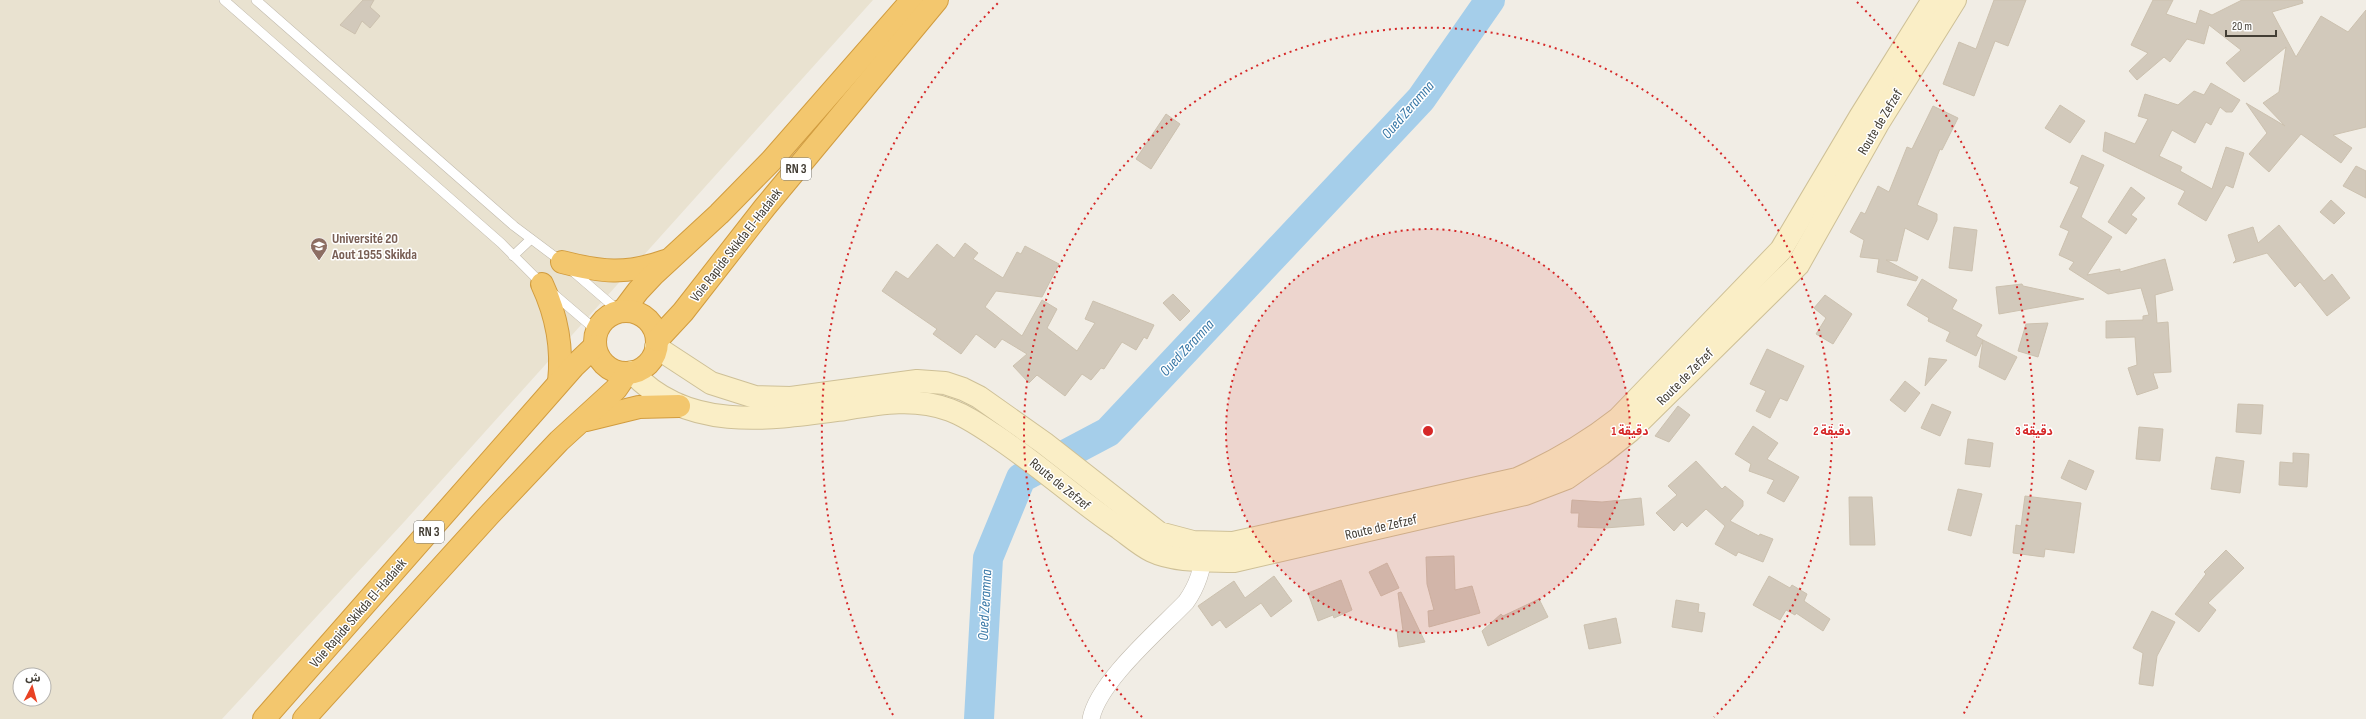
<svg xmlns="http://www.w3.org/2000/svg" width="2366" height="719" font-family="'Sofia Sans Condensed','Noto Sans Arabic',sans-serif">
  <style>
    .education { fill: #e9e2d0; fill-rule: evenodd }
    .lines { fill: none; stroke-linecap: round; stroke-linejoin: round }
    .river { stroke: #a5ceea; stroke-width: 30 }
    .building { fill: #d2c9bb; stroke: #ccc1af }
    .lane-casing { stroke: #bfb8ab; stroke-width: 10 }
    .street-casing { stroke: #bfb8ab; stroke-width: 18 }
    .secondary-casing { stroke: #cec097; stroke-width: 24 }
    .highway-casing { stroke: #d19c3f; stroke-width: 24 }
    .lane { stroke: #fff; stroke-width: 9 }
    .street { stroke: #fff; stroke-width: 17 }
    .secondary { stroke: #faeec6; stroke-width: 22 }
    .highway { stroke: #f3c76e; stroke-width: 22 }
    .ring { fill: none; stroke: #d62828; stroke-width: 2; stroke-dasharray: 2 4 }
    .labels { text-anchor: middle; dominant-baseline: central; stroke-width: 3; stroke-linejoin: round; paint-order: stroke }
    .shield { fill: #fff; stroke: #7b7872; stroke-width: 1 }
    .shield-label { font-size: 13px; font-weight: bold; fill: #433e35 }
    .street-label { font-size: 14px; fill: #433e35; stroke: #fff }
    .education-label { font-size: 14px; font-weight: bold; fill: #785e54; stroke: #fff; text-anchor: start }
    .water-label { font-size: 15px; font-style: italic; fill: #3777a6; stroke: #fff }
    .centre { fill: #d62828; stroke: #fff; stroke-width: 2 }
    .ring-label { font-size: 12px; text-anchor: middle; font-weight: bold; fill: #d62828; stroke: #fff; stroke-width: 3; stroke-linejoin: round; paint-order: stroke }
  </style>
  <rect width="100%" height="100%" fill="#f1ede5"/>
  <path class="education" d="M0,0H873L404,522L222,719H0ZM20,675H44V699H20Z"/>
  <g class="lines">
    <path class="river" d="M979,719L988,558L1021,478L1108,432L1421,99L1490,0"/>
  </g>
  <g class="building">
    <path d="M363,0H374L370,7L380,16L370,28L362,21L355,34L340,25Z"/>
    <path d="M1994,0H2026L2008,46L1995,41L1974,96L1943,84L1959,42L1976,49Z"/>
    <path d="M2153,0H2173L2166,14L2196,24L2200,10L2212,15L2242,0H2302L2303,3L2272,12L2296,57L2321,16L2348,32L2366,10V127L2333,135L2352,148L2341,163L2301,134L2269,172L2249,154L2267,133L2246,103L2285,126L2263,103L2279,92L2286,47L2244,82L2226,63L2241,50L2209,25L2204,44L2187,39L2170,62L2164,57L2137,80L2129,71L2148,53L2131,45Z"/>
    <path d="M2211,83L2240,100L2232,112H2226L2220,107L2211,125L2206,122L2195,143L2172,130L2159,156L2182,167L2180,171L2212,189L2226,147L2244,153L2233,188L2226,185L2206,221L2178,204L2185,191L2103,151L2105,132L2135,144L2148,119L2138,116L2145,94L2178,105L2194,91L2204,95Z"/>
    <path d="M2060,105L2085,121L2070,143L2045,128Z"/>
    <path d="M1933,106L1958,118L1942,150L1940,149L1917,205L1937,214V220L1928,240L1905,228L1897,261L1886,260L1918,277L1916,281L1877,272L1879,259L1860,257L1864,240L1850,232L1861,212L1865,214L1878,186L1889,192L1907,147L1912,149Z"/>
    <path d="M1166,114L1180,124L1151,169L1136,159Z"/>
    <path d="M2082,155L2104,165L2081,217L2112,237L2087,275L2120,269V272L2165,259L2173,290L2155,295L2157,323L2168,322L2171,372L2153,373L2158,388L2137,395L2128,368L2137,365L2135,337L2106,338V321L2143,320V316L2149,315L2141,288L2108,294L2069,269L2074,262L2059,255L2069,231L2060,227L2079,187L2070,183Z"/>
    <path d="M2356,166L2366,171V198L2343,186Z"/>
    <path d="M2131,187L2145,198L2131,215L2137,219L2126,234L2108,222Z"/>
    <path d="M2331,200L2345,213L2334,224L2320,212Z"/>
    <path d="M2279,225L2324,281L2332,274L2350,298L2327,316L2300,282L2295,287L2267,253L2233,263L2236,260L2228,235L2253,227L2258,243Z"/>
    <path d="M1954,227L1977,230L1972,271L1949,268Z"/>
    <path d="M965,243L978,253L973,259L1003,278L1017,252L1021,254L1025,246L1059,264L1042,297L996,291L985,307L1022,336L1042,300L1057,309L1047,328L1077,351L1095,323L1085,319L1093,301L1154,325L1147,339L1144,337L1136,350L1122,342L1104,369L1101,368L1091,380L1082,374L1065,396L1037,375L1029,383L1013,366L1027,354L1002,339L995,348L976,334L961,354L933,334L937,329L882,291L896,271L908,279L937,244L954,258Z"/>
    <path d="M1922,279L1957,300L1952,309L1982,325L1976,336L1983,340L1976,356L1946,341L1950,332L1928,321L1929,318L1907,305Z"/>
    <path d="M2022,284L2023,286L2084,299L1999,314L1996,287Z"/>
    <path d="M1173,294L1190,311L1180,321L1163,303Z"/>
    <path d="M1825,295L1852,314L1833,344L1816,334L1826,318L1814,308Z"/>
    <path d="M2048,323L2038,357L2018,351L2026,324Z"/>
    <path d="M1983,340L2017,357L2005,380L1979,367Z"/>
    <path d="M1767,349L1804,366L1787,401L1780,398L1770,418L1756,411L1766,391L1750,384Z"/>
    <path d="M1929,358L1947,360L1925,386Z"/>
    <path d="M1905,381L1920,393L1905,412L1890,400Z"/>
    <path d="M1932,404L1951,412L1940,436L1921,428Z"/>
    <path d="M2238,404L2263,405L2261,434L2236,432Z"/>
    <path d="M1678,406L1690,415L1669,442L1655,436Z"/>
    <path d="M1753,426L1778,443L1767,459L1799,477L1784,502L1767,493L1774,480L1749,471L1751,464L1735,454Z"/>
    <path d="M2139,427L2163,429L2160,461L2136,459Z"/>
    <path d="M1968,439L1993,443L1990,467L1965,464Z"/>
    <path d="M2293,453L2309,454L2307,487L2279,485L2280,462L2293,463Z"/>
    <path d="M2216,457L2244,461L2240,493L2211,489Z"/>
    <path d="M2069,460L2094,471L2086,490L2061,478Z"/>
    <path d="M1696,461L1722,489L1725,486L1743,501V506L1730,521L1759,536L1760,534L1773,539L1763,562L1738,552L1736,556L1715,544L1725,526L1706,509L1687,527L1682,522L1674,531L1656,513L1677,495L1668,486Z"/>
    <path d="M1958,489L1982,494L1971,536L1948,530Z"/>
    <path d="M2025,496L2081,503L2074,553L2045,549L2044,557L2013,553L2016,525L2021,526Z"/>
    <path d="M1849,497H1872L1875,545H1850Z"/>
    <path d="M1641,498L1644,525L1605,528L1578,527L1579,513H1571L1572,500L1602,502Z"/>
    <path d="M2226,550L2244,568L2208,603L2216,610L2199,632L2175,614L2206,574L2204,572Z"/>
    <path d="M1454,556L1455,590L1472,586L1480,613L1429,627L1428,611L1434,610L1427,584L1426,557Z"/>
    <path d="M1387,563L1399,588L1381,596L1369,572Z"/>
    <path d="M1274,576L1292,601L1271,617L1261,603L1226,628L1220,620L1212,626L1198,606L1234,581L1245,598Z"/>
    <path d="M1769,576L1790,588L1792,585L1807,594L1804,601L1830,619L1823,631L1796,613L1795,615L1786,610L1780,620L1753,605Z"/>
    <path d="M1341,580L1352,610L1334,618L1333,615L1318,621L1308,593Z"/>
    <path d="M1401,592L1425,642L1399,647L1397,632L1403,631L1398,593Z"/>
    <path d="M1539,599L1548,617L1488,646L1482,631L1501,614L1503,616Z"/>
    <path d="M1676,600L1699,604L1698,612L1705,613L1702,632L1672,627Z"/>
    <path d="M2152,611L2175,622L2157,656L2153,686L2139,684L2143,653L2133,648Z"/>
    <path d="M1616,618L1621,643L1589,649L1584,625Z"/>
  </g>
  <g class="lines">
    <g class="lane-casing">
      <g id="lane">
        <path d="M224,0L501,243L542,284L597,331"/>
        <path d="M256,0L514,226L562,262L620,312"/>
        <path d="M513,256L531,239"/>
      </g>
    </g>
    <g class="street-casing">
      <path id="street" d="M1091,719C1098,682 1159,630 1186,602C1198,585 1203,569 1204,548"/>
    </g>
    <g class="secondary-casing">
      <g id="secondary">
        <path d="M656,347L711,383L755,397L791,398L917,381L945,383L963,389L979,397L1044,443L1159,533L1193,542L1233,543L1517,479C1555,462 1585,445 1618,419L1781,250L1860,117L1933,0"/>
        <path d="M632,372C687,433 772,419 845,409C881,403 915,397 950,410C966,416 979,425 994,435C1037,463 1076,499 1119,528C1130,536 1140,545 1152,551C1175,562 1209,560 1234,561L1525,494L1567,478L1601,454L1630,431L1798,265L1877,125L1955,0"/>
      </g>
    </g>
    <g class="highway-casing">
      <g id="highway">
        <path d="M562,262C601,272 626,275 665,261"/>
        <path d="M542,284C557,316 563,347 559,382"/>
        <path d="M623,311L638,291L653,275L719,214L771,161L912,0"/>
        <circle cx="626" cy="342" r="31"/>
        <path d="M657,340L683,312L765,207L937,0"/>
        <path d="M586,420L639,407L679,406"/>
        <path d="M264,719L574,366L595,346"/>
        <path d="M304,719L489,515L559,441L616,389L627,373"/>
      </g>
    </g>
    <use href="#lane" class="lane"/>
    <use href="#street" class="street"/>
    <use href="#secondary" class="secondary"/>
    <use href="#highway" class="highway"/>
  </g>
  <circle cx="1428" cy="431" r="202" fill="#d62828" fill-opacity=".12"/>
  <g class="ring">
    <circle cx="1428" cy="431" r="202"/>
    <path d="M1142 717A404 404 0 1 1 1714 717"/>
    <path d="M893 715A606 606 0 0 1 999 2M1857 2A606 606 0 0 1 1963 715"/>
  </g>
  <defs>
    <g id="university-pin" transform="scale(0.9)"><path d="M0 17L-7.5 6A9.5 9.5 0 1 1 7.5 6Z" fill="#8d6e63" stroke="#fff"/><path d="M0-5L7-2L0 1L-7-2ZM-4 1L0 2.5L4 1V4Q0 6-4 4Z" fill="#fff"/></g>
  </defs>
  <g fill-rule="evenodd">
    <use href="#university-pin" x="319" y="246"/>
  </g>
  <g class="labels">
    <g class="shield">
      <rect x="781" y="158" width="30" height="22" rx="3"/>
      <rect x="414" y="521" width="30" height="22" rx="3"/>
    </g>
    <g class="shield-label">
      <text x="796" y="169">RN 3</text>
      <text x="429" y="532">RN 3</text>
    </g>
    <g class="street-label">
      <text transform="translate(1880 122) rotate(-59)">Route de Zefzef</text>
      <text transform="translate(736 245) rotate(-52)">Voie Rapide Skikda El-Hadaiek</text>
      <text transform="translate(1685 377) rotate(-45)">Route de Zefzef</text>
      <text transform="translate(1060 484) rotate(39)">Route de Zefzef</text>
      <text transform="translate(1381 527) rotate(-13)">Route de Zefzef</text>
      <text transform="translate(358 613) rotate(-49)">Voie Rapide Skikda El-Hadaiek</text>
    </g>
    <g class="education-label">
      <text x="332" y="238">Université 20<tspan x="332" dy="16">Aout 1955 Skikda</tspan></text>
    </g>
    <g class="water-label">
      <text transform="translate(1408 110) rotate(-49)">Oued Zeramna</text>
      <text transform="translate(1187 348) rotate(-47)">Oued Zeramna</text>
      <text transform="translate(985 605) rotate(-87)">Oued Zeramna</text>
    </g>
  </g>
  <circle cx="1428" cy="431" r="6" class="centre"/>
  <g class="ring-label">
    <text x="1630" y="435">1 دقيقة</text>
    <text x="1832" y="435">2 دقيقة</text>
    <text x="2034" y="435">3 دقيقة</text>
  </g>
  <g transform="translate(32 687) rotate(6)"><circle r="19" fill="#ffffff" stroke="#b4b2ae"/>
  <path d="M0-3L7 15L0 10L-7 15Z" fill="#e94224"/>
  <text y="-6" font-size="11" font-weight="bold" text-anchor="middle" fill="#433e35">ش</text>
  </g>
  <path d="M2226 30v6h50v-6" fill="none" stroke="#433e35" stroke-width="2"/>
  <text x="2232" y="30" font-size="12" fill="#433e35" stroke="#ffffff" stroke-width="3" paint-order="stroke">20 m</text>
</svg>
